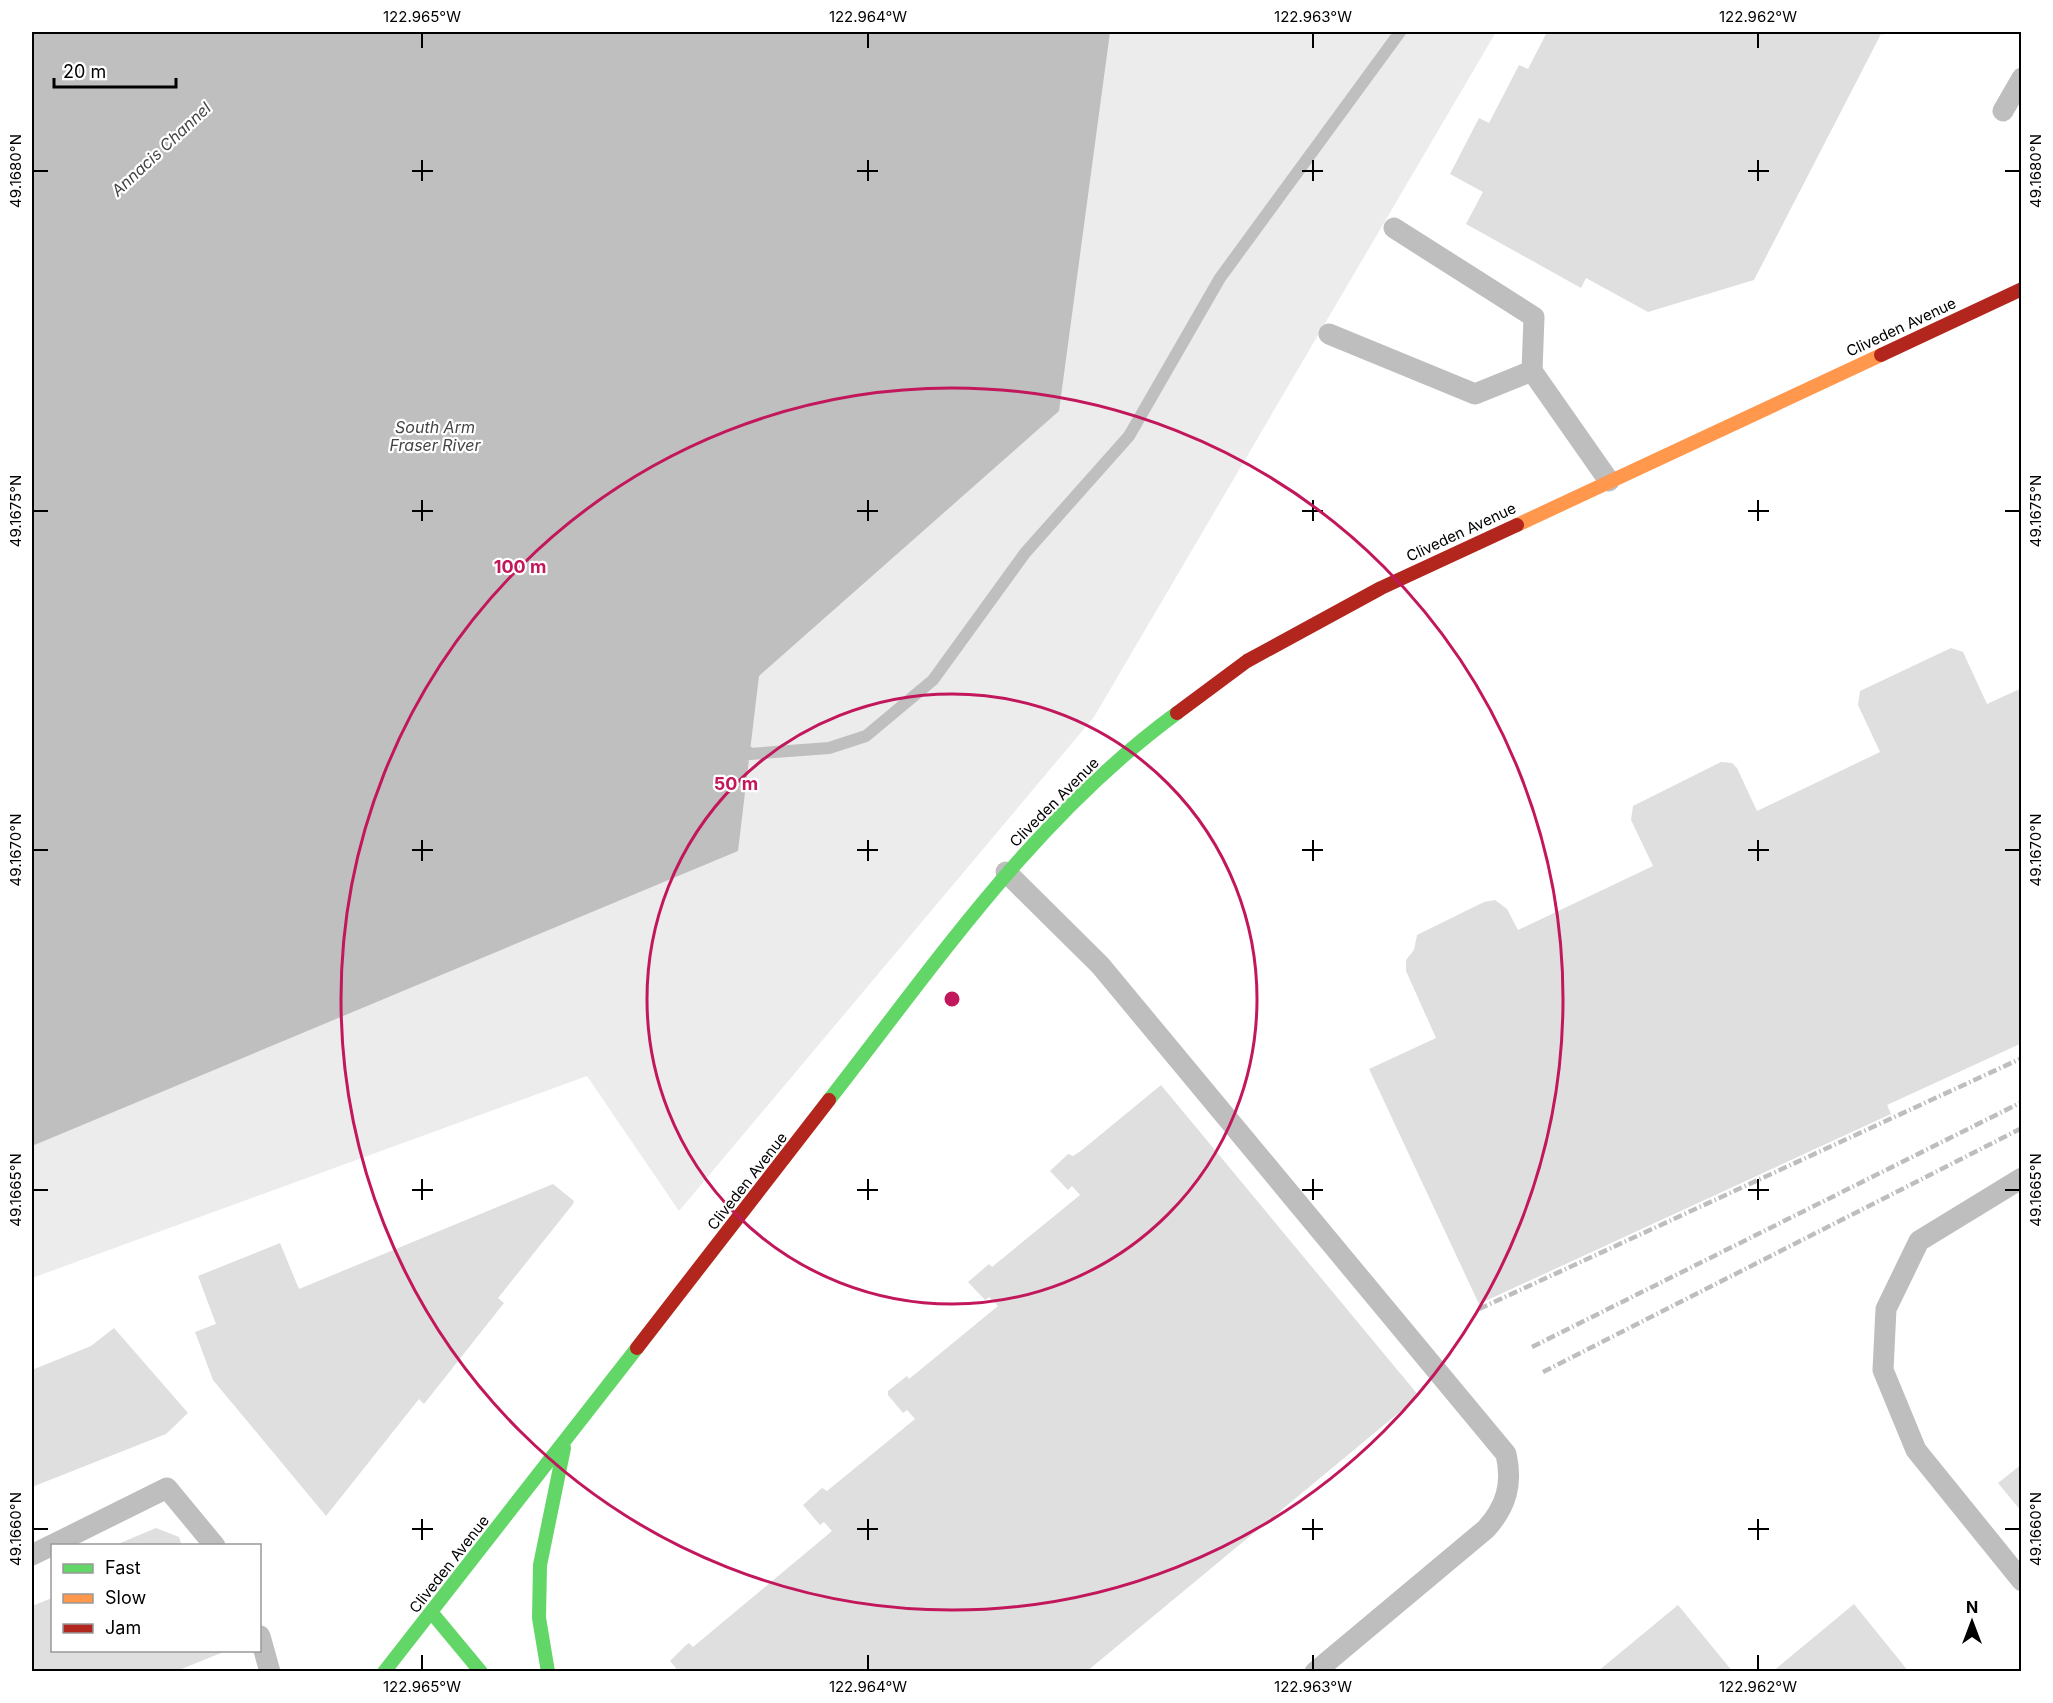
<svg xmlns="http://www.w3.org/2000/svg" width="2053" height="1703" font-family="Inter,sans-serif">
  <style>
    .green { fill: #ececec }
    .water { fill: #bfbfbf }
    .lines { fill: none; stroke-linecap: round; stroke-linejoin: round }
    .stream { stroke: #bfbfbf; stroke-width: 12 }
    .building { fill: #dfdfdf }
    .lane { stroke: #bebebe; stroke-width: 21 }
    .fast { stroke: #63d668; stroke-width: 14 }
    .slow { stroke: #ff974d; stroke-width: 14 }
    .jam { stroke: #b3261e; stroke-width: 14 }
    .rail { stroke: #bebebe; stroke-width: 4.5; stroke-dasharray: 9 3 1.5 3; stroke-linecap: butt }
    .ticks { fill: none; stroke: #000; stroke-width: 2 }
    .ring { fill: none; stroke: #c2185b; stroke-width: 3 }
    .labels { text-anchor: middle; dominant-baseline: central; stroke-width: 4.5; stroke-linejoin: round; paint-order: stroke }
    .street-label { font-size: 15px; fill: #000; stroke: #fff }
    .water-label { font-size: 16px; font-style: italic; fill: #444; stroke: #fff }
    .centre { fill: #c2185b; stroke: #fff; stroke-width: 3 }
    .ring-label { font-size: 18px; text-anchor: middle; font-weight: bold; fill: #c2185b; stroke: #fff; stroke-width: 4.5; stroke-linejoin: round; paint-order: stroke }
    .neatline { fill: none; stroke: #000; stroke-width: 2 }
    .ticks-label { font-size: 15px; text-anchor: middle; fill: #000 }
  </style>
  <rect width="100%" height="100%" fill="#fff"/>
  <path class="green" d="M906,32H1496L1094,717L679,1211L587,1076L32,1278V901Z"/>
  <path class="water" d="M32,32H1110L1059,411L759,676L738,851L32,1146Z"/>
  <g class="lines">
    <path class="stream" d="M739,744L750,754L829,748L866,736L933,680L1025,553L1129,436L1220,278L1400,32"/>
  </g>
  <g class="building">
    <path d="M1547,32H1885L1883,35L1881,34L1754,280L1648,312L1586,278L1581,288L1466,224L1483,192L1450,174L1479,118L1489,123L1519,65L1528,69Z"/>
    <path d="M1951,648L1963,652L1987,704L2022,688V1043L1887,1105L1891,1114L1479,1304L1369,1069L1436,1038L1406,971V960L1414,950L1417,935L1484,902L1495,900L1507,909L1518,930L1653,866L1631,820L1633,806L1721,762L1732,763L1737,768L1757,811L1880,752L1858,705L1860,691Z"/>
    <path d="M1161,1085L1419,1396L1086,1672H679L670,1661L685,1646L689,1643L693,1647L832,1531L824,1522L820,1525L803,1505L822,1488L827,1491L915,1419L907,1410L903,1413L888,1395V1391L907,1376L909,1379L998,1306L989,1297L985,1300L968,1282L989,1264L992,1267L1080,1195L1072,1186L1068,1190L1050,1171L1068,1154L1073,1156L1082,1150Z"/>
    <path d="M553,1184L574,1201L573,1204L498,1298L504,1303L424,1404L419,1399L326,1516L213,1380L195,1332L216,1324L198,1276L280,1243L299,1289Z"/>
    <path d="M114,1328L188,1413L166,1434L32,1487V1370L91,1346Z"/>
    <path d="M2022,1464V1512L1998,1483Z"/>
    <path d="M156,1528L179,1537L182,1546H113Z"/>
    <path d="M52,1598V1650L226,1651L174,1672H32V1606Z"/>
    <path d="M1854,1604L1909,1672H1772Z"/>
    <path d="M1678,1605L1733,1672H1597Z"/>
  </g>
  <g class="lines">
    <g class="lane">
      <path d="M2003,111L2022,78"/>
      <path d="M1394,228L1534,317L1532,371L1609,481"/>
      <path d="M1329,334L1475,394L1532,371"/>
      <path d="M1006,872L1100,965L1506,1454C1513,1484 1506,1507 1486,1529L1315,1672"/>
      <path d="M2022,1178L1919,1241L1886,1309L1883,1370L1916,1450L2022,1581"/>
      <path d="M32,1555L167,1488L215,1546"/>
      <path d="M260,1636L270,1672"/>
    </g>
    <g class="fast">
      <path d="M829,1100C936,963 1035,817 1177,713"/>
      <path d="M432,1613L481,1672"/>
      <path d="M384,1672L637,1348"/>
      <path d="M548,1672L539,1618L540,1565L564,1448"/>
    </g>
    <path class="slow" d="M1517,525L1881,355"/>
    <g class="jam">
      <path d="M1881,355L2022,289"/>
      <path d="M1177,713L1247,661L1381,588L1517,525"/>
      <path d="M637,1348L829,1100"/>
    </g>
    <g class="rail">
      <path d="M1479,1309L2022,1058"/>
      <path d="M1532,1347L2022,1102"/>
      <path d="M1543,1372L2022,1128"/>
    </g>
  </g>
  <path class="ticks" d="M422,33V48M868,33V48M1313,33V48M1758,33V48M422,160V181M868,160V181M1313,160V181M1758,160V181M33,171H48M412,171H433M857,171H878M1302,171H1323M1748,171H1769M2005,171H2020M422,500V521M868,500V521M1313,500V521M1758,500V521M33,511H48M412,511H433M857,511H878M1302,511H1323M1748,511H1769M2005,511H2020M422,840V861M868,840V861M1313,840V861M1758,840V861M33,850H48M412,850H433M857,850H878M1302,850H1323M1748,850H1769M2005,850H2020M422,1179V1200M868,1179V1200M1313,1179V1200M1758,1179V1200M33,1190H48M412,1190H433M857,1190H878M1302,1190H1323M1748,1190H1769M2005,1190H2020M422,1519V1540M868,1519V1540M1313,1519V1540M1758,1519V1540M33,1529H48M412,1529H433M857,1529H878M1302,1529H1323M1748,1529H1769M2005,1529H2020M422,1655V1670M868,1655V1670M1313,1655V1670M1758,1655V1670"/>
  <g class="ring">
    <circle cx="952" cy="999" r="305"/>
    <circle cx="952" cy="999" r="611"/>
  </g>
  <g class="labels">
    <g class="street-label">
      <text transform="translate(1901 327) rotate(-25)">Cliveden Avenue</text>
      <text transform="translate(1461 532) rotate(-25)">Cliveden Avenue</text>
      <text transform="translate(1054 802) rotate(-45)">Cliveden Avenue</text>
      <text transform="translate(747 1181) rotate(-52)">Cliveden Avenue</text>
      <text transform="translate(449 1564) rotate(-52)">Cliveden Avenue</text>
    </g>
    <g class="water-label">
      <text transform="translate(161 149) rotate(-43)">Annacis Channel</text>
      <text x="435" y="427">South Arm<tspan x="435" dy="18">Fraser River</tspan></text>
    </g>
  </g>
  <circle cx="952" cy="999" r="9" class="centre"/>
  <g class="ring-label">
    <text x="520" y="573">100 m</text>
    <text x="736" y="790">50 m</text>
  </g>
  <rect width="2053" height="1703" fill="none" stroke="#ffffff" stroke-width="66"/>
  <rect x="51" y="1544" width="210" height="108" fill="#ffffff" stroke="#999999" stroke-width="1.5"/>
  <rect x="63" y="1564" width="30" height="9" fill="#63d668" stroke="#999999" stroke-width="1.5"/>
  <text x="105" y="1574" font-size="18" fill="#000000">Fast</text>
  <rect x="63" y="1594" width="30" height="9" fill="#ff974d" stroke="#999999" stroke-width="1.5"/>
  <text x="105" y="1604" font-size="18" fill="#000000">Slow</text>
  <rect x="63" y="1624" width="30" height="9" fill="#b3261e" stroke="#999999" stroke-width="1.5"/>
  <text x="105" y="1634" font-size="18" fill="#000000">Jam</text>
  <g transform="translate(1972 1622)" stroke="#ffffff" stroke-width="4.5" paint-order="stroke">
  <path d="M0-4.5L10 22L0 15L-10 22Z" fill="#000000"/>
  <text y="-9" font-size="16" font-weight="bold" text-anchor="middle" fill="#000000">N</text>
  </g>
  <path d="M54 78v9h122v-9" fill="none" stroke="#000000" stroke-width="3"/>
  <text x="63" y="78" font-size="18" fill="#000000" stroke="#ffffff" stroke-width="4.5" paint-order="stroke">20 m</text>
  <rect x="33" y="33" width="1987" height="1637" class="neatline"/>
  <g class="ticks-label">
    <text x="422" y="22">122.965°W</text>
    <text x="868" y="22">122.964°W</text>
    <text x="1313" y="22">122.963°W</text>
    <text x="1758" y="22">122.962°W</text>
    <text transform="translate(16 171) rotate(-90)" y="5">49.1680°N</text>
    <text transform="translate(2036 171) rotate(-90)" y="5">49.1680°N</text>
    <text transform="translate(16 511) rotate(-90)" y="5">49.1675°N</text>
    <text transform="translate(2036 511) rotate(-90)" y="5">49.1675°N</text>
    <text transform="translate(16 850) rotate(-90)" y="5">49.1670°N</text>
    <text transform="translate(2036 850) rotate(-90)" y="5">49.1670°N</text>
    <text transform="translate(16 1190) rotate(-90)" y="5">49.1665°N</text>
    <text transform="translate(2036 1190) rotate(-90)" y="5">49.1665°N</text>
    <text transform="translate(16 1529) rotate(-90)" y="5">49.1660°N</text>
    <text transform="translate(2036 1529) rotate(-90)" y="5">49.1660°N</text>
    <text x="422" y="1692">122.965°W</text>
    <text x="868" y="1692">122.964°W</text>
    <text x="1313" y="1692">122.963°W</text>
    <text x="1758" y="1692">122.962°W</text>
  </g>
</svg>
